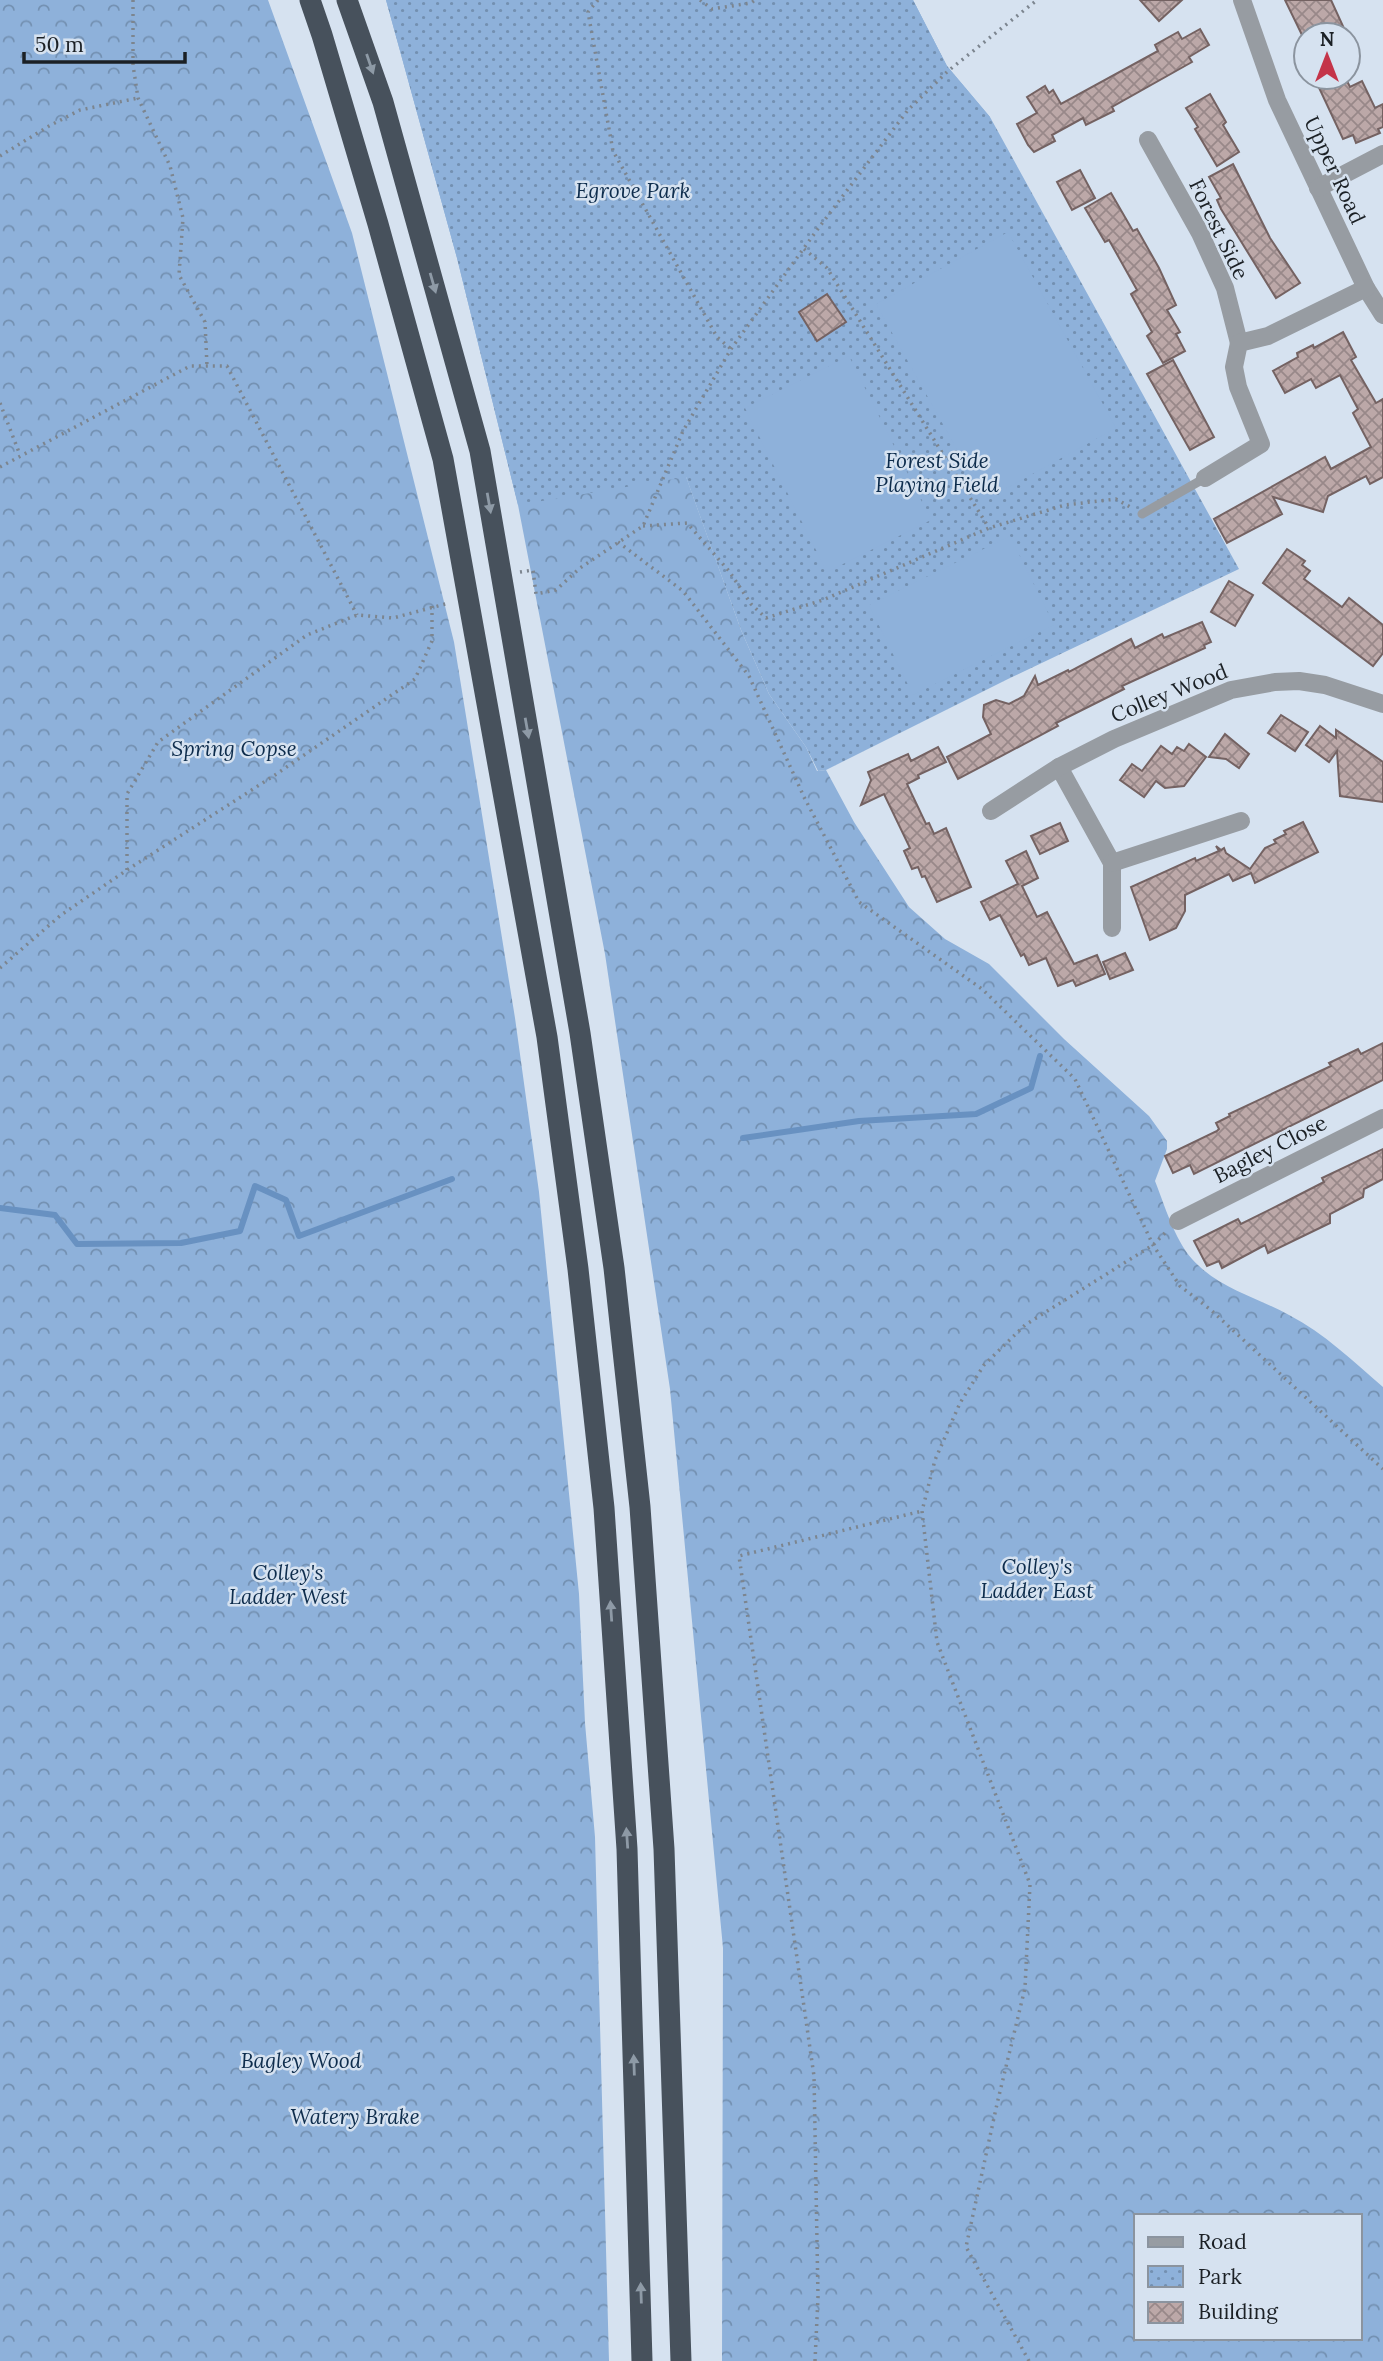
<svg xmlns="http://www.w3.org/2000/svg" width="1383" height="2361" font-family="Lora,serif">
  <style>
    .forest { fill: url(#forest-crowns); fill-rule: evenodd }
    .park { fill: url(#park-dots) }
    .garden { fill: #8eb1da }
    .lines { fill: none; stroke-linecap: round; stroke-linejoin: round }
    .stream { stroke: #6891c1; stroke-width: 6 }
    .building { fill: url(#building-cross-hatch); stroke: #746262; stroke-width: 2 }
    .path { stroke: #7c858f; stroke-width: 3.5; stroke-dasharray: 2 5; stroke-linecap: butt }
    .lane { stroke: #979ca2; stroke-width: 9 }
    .street { stroke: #979ca2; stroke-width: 18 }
    .highway { stroke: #47515c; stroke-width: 21 }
    .oneway { fill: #8e9aa6 }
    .labels { text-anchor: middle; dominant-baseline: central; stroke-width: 5; stroke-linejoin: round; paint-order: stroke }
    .street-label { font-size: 21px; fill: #1b2025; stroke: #d6e2f0 }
    .park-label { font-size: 21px; font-style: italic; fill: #0d2c4c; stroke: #d6e2f0 }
  </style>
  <defs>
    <pattern id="forest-crowns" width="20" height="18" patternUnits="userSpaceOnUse" patternTransform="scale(1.75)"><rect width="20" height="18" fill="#8eb1da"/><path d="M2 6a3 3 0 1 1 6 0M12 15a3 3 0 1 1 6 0" fill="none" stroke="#7390b1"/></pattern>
    <pattern id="park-dots" width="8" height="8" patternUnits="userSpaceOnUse" patternTransform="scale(1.75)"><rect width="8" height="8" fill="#8eb1da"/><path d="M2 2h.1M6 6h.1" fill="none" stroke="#7390b1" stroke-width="1.8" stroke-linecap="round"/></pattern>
    <pattern id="building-cross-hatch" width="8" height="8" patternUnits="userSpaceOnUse" patternTransform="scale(1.75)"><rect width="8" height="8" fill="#bca8a8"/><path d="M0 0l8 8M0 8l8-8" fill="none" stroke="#988889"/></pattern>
  </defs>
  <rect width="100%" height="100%" fill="#d6e2f0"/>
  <g class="forest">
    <path d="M0,0H268L352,233L454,642L515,1018L539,1192L579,1594L585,1723L595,1837L609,2361H0Z"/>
    <path d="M386,0H913L947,66L990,117L684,471L741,630L769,694L806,747L817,771L826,770L854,822L909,907L945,939L989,964L1064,1039L1149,1116L1167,1141V1149L1155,1181C1165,1206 1174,1238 1192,1259C1218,1288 1256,1297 1289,1315C1324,1333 1354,1362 1383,1387V2361H722L723,1948L670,1389L605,954L518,505L457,258ZM1136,2216H1360V2338H1136Z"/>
  </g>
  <path class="park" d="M386,0H913L947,66L990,117L1239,569L1008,679L826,770L818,771L806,747L769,694L741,630L686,477L518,505L457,258Z"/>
  <g class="garden">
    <path d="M1008,232L1116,428L985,500L876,304Z"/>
    <path d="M849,356L931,520L827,572L745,408Z"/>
    <path d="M1010,536L1054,625L913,695L869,605Z"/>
  </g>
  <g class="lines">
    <g class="stream">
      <path d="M743,1138L859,1121L976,1114L1031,1088L1040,1056"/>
      <path d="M0,1208L55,1215L77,1244L181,1243L240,1231L255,1186L286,1200L299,1236L452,1179"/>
    </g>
  </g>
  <g class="building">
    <path d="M1140,0H1182L1159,21Z"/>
    <path d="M1285,0H1331L1347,35H1302Z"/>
    <path d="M1200,29L1209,45L1189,57L1192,62L1112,107L1114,111L1086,125L1083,118L1052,135L1055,141L1034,152L1028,145L1017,124L1037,113L1027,97L1045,86L1049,93L1053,90L1061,104L1158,51L1155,45L1178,32L1182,39Z"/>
    <path d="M1314,77H1345L1350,87L1362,81L1375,108L1383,104V127L1378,129L1380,133L1356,143L1353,135L1343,139Z"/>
    <path d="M1210,94L1226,122L1223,125L1239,152L1217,166L1195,129L1198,127L1186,108Z"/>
    <path d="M1233,164L1270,238L1300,283L1276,298L1221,209L1217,200L1221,198L1209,177Z"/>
    <path d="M1080,170L1095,198L1072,210L1057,182Z"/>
    <path d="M1111,193L1133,231L1137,229L1159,268L1176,305L1167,310L1180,332L1176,334L1185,351L1163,363L1147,336L1152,332L1131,294L1137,290L1109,240L1105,242L1085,208Z"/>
    <path d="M827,294L846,322L817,341L799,312Z"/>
    <path d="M1343,332L1356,357L1351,360L1376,403L1383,399V477L1370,484L1366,476L1328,496L1323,512L1273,497L1282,514L1227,543L1214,519L1325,457L1331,469L1371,447L1353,413L1358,409L1340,375L1316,388L1311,379L1285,393L1273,371L1298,357L1297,353L1313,345L1314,348Z"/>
    <path d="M1173,360L1214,437L1190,450L1147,374Z"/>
    <path d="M1287,549L1305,561L1302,565L1310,571L1304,579L1342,607L1349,598L1383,625V653L1373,666L1263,583Z"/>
    <path d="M1229,581L1253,595L1235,626L1211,612Z"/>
    <path d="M1202,622L1211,642L1204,645L1205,648L1122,686L1124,689L1056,723L1058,726L958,779L947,757L991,734L983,717L984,705L996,700L1009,704L1024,696L1035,676L1038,685L1068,670L1069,672L1131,639L1135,648L1162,634L1164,638Z"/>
    <path d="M1281,715L1308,732L1295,751L1268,733Z"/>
    <path d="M1320,726L1336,738V730L1383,762V802L1340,796L1337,751L1329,762L1306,745Z"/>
    <path d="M1225,734L1249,754L1239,768L1226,759L1209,757Z"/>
    <path d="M1189,744L1206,757L1184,786L1165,788L1156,781L1144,797L1120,780L1132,764L1142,771L1161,746L1172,754L1177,747L1184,751Z"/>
    <path d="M938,747L946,762L918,775L919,778L907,784L926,824L929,823L934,834L946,828L971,887L937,902L925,876L922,877L918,867L912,869L904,851L910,848L884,794L861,805L871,780L868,772L908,754L911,761Z"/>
    <path d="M1303,822L1318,852L1255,883L1251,873L1233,881L1229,874L1185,895V911L1176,928L1150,940L1131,887L1195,858L1196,861L1219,851L1216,846L1221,850L1224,848L1226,853L1250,869L1265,848L1276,843L1274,840L1286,834L1284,831Z"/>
    <path d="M1060,823L1068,841L1040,854L1031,836Z"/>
    <path d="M1026,851L1038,878L1022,886L1037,917L1047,912L1074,964L1097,955L1105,974L1076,986L1073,980L1058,986L1046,958L1029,965L1024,954L1021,956L1000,915L990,920L981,902L1018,884L1006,861Z"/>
    <path d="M1125,953L1133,970L1110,979L1103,962Z"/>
    <path d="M1383,1043V1080L1194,1174L1190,1165L1173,1173L1165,1156L1217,1131L1219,1129L1216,1123L1230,1116L1229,1114L1331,1066L1329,1063L1358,1049L1361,1054Z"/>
    <path d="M1383,1149V1179L1364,1189L1363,1197L1330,1214V1223L1268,1253L1265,1245L1222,1268L1219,1261L1207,1266L1194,1241L1238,1219L1241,1224L1285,1202L1324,1182L1322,1178Z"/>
  </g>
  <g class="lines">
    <g class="path">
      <path d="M133,0V65L138,98L170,166L183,218L179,275L205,322L207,366"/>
      <path d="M598,0L588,12L613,151L717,337L731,349"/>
      <path d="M700,0L712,9L751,3L755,0"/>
      <path d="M0,156L49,126L80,110L138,98"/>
      <path d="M804,249L827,268L989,528"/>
      <path d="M0,403L20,455"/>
      <path d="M0,467L190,366H227L357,615"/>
      <path d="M643,526L687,523L729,571L751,604L766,618L823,600L989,528L1065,505L1116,499L1132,508"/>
      <path d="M618,542L683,591L749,676L804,797L859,902L982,989L1075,1079L1153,1245L1180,1286L1211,1310L1383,1469"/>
      <path d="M520,572L533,570L536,594L556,590L580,568L643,526L683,431L731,349L817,230L908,110L948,71L1037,0"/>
      <path d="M127,870V794L158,742L307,635L357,615L393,618L449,603"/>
      <path d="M0,968L61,915L127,870L275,775L415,679L432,641V605"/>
      <path d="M815,2361L818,2297L814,2076L739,1556L922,1511"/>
      <path d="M1029,2361L966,2247L997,2104L1025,1988L1030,1884L937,1642L922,1511L935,1460L960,1403L984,1365L1025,1325L1153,1245L1165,1233"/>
    </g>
    <path class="lane" d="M1142,514L1205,478"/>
    <g class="street">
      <path d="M1242,0L1277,100L1366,288L1383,315"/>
      <path d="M1148,140L1200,233L1225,288L1239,343"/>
      <path d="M1318,188L1383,154"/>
      <path d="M1205,478L1261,444L1238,387L1234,367L1239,343L1268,336L1366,288"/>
      <path d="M1059,767L1112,863V928"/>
      <path d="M991,811L1059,767L1114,739L1231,690L1275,682L1299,681L1325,685L1383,704"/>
      <path d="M1112,863L1241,821"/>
      <path d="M1178,1221L1383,1118"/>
    </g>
    <g class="highway">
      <path d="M310,0L322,35L378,224L443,459L547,1037L578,1269L604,1508L627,1849L642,2361"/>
      <path d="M347,0L383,102L480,451L580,1033L614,1268L640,1507L664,1849L681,2361"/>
    </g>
  </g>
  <defs><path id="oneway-solid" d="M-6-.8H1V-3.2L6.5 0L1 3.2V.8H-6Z" transform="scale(1.75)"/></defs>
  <g class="oneway">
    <use href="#oneway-solid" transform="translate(370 64) rotate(71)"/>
    <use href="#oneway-solid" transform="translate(433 283) rotate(74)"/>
    <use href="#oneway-solid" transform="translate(489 503) rotate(80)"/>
    <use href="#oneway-solid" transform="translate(527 728) rotate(80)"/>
    <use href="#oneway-solid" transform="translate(611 1611) rotate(-94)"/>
    <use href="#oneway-solid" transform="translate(627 1838) rotate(-94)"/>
    <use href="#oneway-solid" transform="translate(634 2065) rotate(-92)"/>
    <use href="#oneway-solid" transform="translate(641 2293) rotate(-92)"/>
  </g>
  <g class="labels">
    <g class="street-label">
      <text transform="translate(1335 170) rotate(65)">Upper Road</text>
      <text transform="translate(1219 229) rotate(64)">Forest Side</text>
      <text transform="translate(1169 693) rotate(-22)">Colley Wood</text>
      <text transform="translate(1270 1149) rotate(-27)">Bagley Close</text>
    </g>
    <g class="park-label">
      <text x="633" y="190">Egrove Park</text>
      <text x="937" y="460">Forest Side<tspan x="937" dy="24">Playing Field</tspan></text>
      <text x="234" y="748">Spring Copse</text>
      <text x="1037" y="1566">Colley's<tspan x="1037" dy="24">Ladder East</tspan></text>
      <text x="288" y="1572">Colley's<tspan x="288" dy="24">Ladder West</tspan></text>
      <text x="301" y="2060">Bagley Wood</text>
      <text x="355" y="2116">Watery Brake</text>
    </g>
  </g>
  <rect x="1134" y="2214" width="228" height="126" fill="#d6e2f0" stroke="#8b949f" stroke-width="2"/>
  <rect x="1148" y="2237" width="35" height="10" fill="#979ca2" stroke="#8b949f" stroke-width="2"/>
  <text x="1198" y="2249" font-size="21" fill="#1b2025">Road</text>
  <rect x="1148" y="2266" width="35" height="21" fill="url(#park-dots)" stroke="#8b949f" stroke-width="2"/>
  <text x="1198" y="2284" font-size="21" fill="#1b2025">Park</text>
  <rect x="1148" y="2302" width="35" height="21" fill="url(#building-cross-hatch)" stroke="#8b949f" stroke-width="2"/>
  <text x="1198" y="2319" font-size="21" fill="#1b2025">Building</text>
  <g transform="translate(1327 56)"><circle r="33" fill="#d6e2f0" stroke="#8b949f" stroke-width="2"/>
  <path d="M0-5L12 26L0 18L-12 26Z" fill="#c43449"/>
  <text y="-10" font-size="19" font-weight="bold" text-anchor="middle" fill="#1b2025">N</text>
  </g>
  <path d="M24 52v10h161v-10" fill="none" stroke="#1b2025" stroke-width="3.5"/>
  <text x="35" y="52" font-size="21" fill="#1b2025" stroke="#d6e2f0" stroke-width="5" paint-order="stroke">50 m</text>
</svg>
